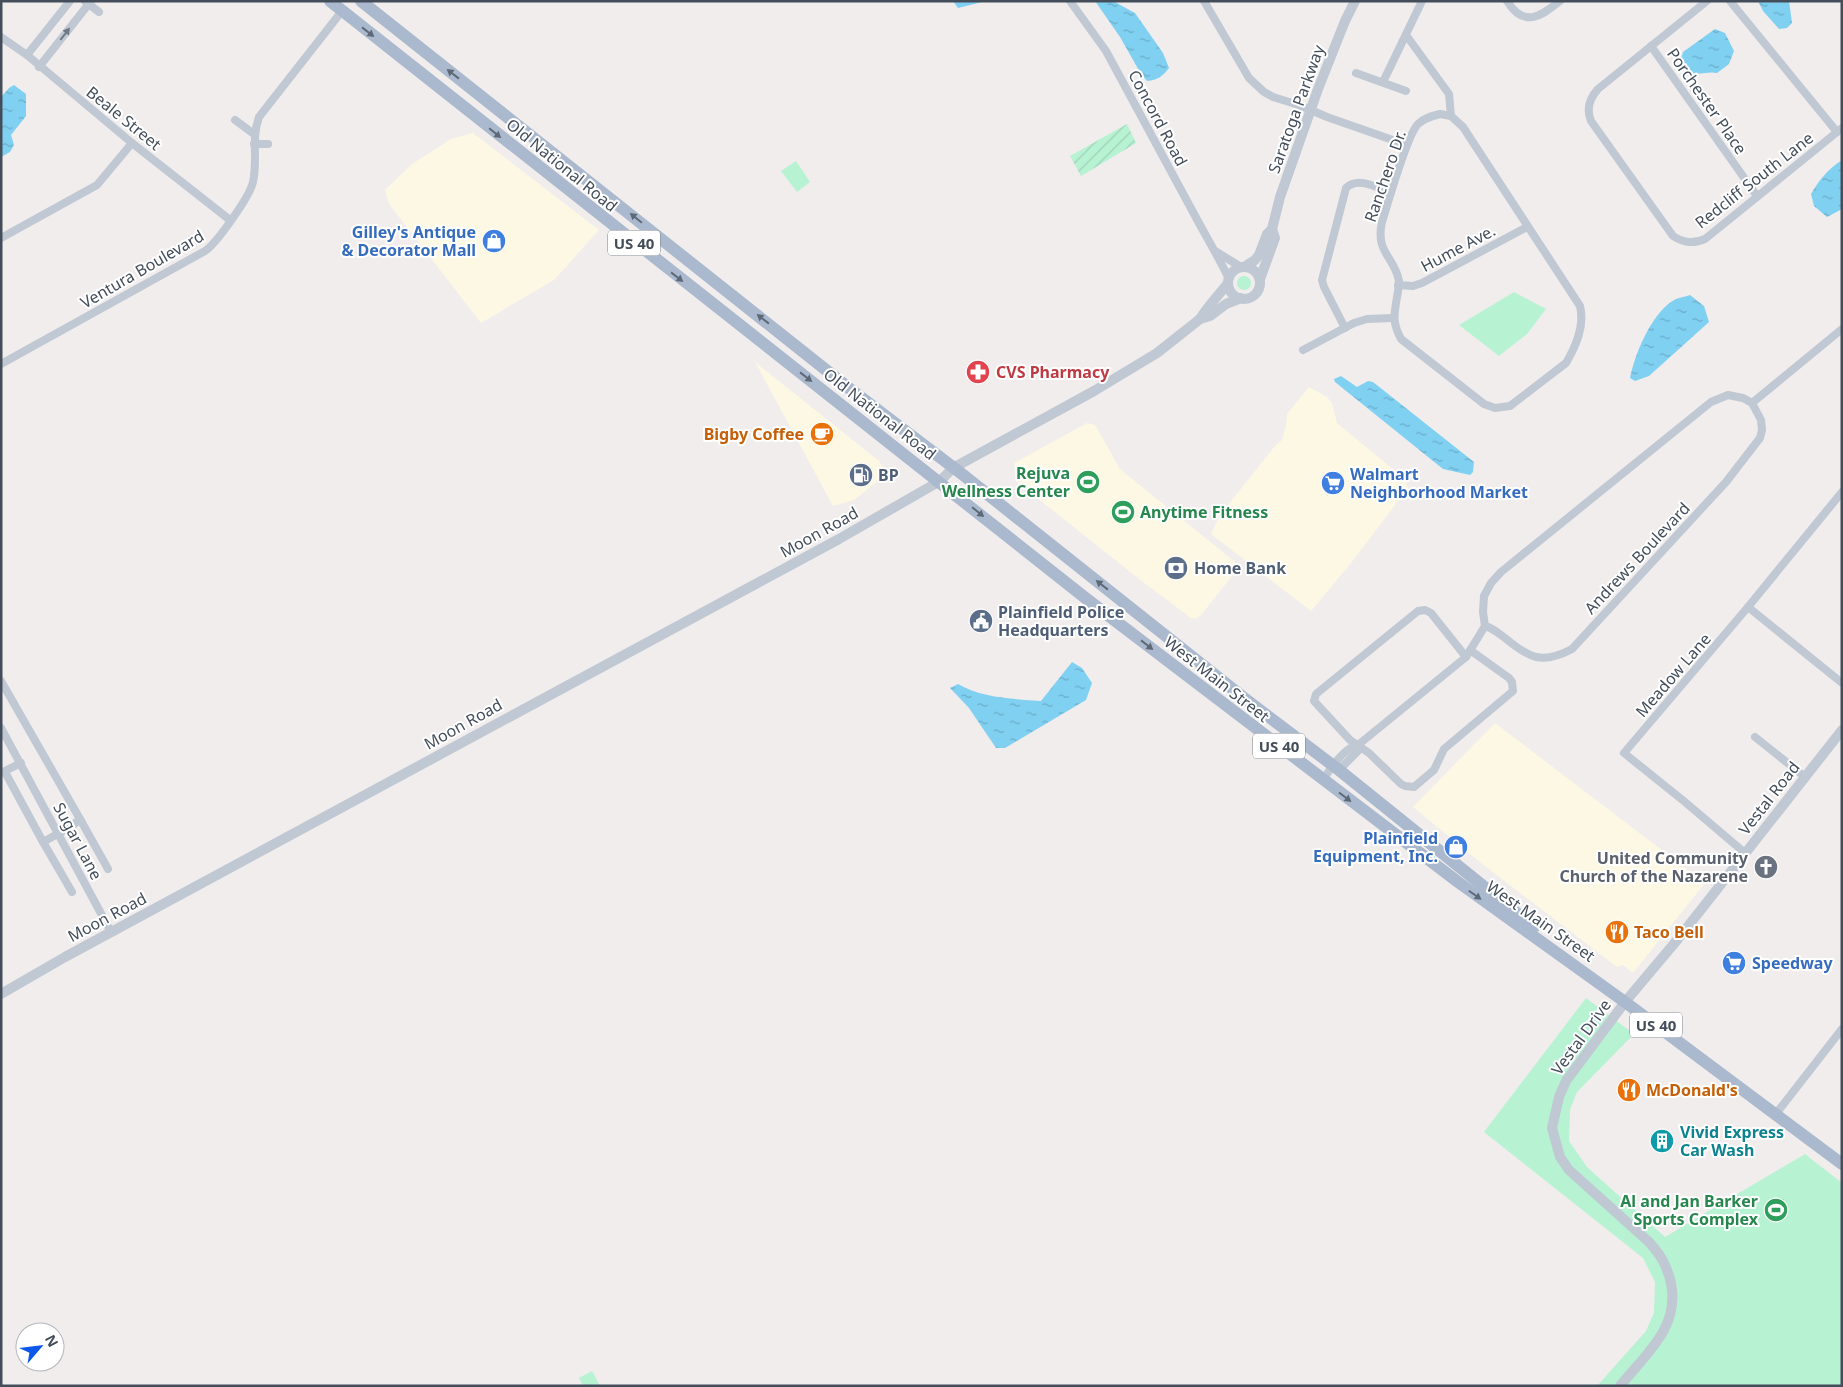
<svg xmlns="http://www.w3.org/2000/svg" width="1843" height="1387" font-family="'Noto Sans',sans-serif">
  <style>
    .commercial { fill: #fdf8e3 }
    .park { fill: #b7f2d3 }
    .garden { fill: url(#garden-furrows) }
    .water { fill: url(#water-ripples) }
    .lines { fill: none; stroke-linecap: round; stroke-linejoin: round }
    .minor { stroke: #bfc8d3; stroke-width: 8 }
    .tertiary { stroke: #bfc8d3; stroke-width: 10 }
    .primary { stroke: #aab9ce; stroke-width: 12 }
    .oneway { fill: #5e6978 }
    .oneway2 { fill: #6f7985 }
    .labels { text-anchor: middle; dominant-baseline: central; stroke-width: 4; stroke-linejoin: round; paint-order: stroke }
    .shield { fill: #fff; stroke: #7c838c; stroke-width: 1 }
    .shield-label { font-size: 15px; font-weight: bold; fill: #444e5b }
    .street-label { font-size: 16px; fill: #444e5b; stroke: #fff }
    .shop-label { font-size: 16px; font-weight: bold; fill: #366cbe; stroke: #fff; text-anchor: end }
    .health-label { font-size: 16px; font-weight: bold; fill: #be3a42; stroke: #fff; text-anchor: start }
    .food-label { font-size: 16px; font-weight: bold; fill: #c56008; stroke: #fff; text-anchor: start }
    .leisure-label { font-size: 16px; font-weight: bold; fill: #27864d; stroke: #fff; text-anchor: end }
    .service-label { font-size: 16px; font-weight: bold; fill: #4e5e75; stroke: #fff; text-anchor: start }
    .worship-label { font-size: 16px; font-weight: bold; fill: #5b616d; stroke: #fff; text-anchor: end }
    .culture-label { font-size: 16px; font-weight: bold; fill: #0d838f; stroke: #fff; text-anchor: start }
  </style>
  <defs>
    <pattern id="garden-furrows" width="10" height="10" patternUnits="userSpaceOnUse" patternTransform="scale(1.25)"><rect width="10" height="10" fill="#b7f2d3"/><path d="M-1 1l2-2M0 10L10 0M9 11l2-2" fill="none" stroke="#9fd1b7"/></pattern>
    <pattern id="water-ripples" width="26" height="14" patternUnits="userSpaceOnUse" patternTransform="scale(1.25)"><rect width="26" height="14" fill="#80d0f2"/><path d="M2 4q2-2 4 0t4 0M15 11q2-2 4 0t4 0" fill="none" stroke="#6aabc7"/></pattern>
  </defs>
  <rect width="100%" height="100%" fill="#f0edec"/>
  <g class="commercial">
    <path d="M473,133L599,230L554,280L481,323L389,204L385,190L412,164L451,139Z"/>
    <path d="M755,362L879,461L885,470L884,476L854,500L833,506Z"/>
    <path d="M1309,387L1327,397L1332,403L1337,423L1405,479L1408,488L1351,563L1311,611L1211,534L1220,515L1275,446L1282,440L1286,426L1287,414Z"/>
    <path d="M1087,423L1095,425L1120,469L1240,566L1201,615L1196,619L1191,618L1143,582L1017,482L1014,463Z"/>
    <path d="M1495,723L1705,883L1633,973L1623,965L1617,967L1481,863L1413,807Z"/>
  </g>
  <g class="park">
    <path d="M796,161L810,182L797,192L781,171Z"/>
    <circle cx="1244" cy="283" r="7"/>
    <path d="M1514,292L1546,309L1527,334L1499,356L1459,325Z"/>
    <path d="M1586,998L1634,1034L1577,1092L1570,1110L1569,1141L1587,1167L1665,1237L1805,1154L1842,1183V1386H1597L1646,1331L1654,1313L1655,1282L1643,1258L1484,1132Z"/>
    <path d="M592,1371L600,1386H583L579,1378Z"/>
  </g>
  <path class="garden" d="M1127,124L1136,143L1081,176L1070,156Z"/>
  <g class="water">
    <path d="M953,1H986L958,8Z"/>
    <path d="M1095,1H1113L1135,13L1163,53L1169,68C1163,76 1158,80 1147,81L1141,74L1120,37Z"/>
    <path d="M1758,1H1789L1792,23L1787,28L1779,29L1763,11Z"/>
    <path d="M1715,29L1725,33L1734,51L1729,64L1717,73C1709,71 1701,75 1692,73L1681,59L1683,52Z"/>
    <path d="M14,85L26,94V116L11,135L14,145L10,152L1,157V97L9,88Z"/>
    <path d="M1842,160V209L1827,217L1814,206L1811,194C1819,180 1828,169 1842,160Z"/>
    <path d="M1690,295L1704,306L1709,322L1649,376L1635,381L1630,378C1635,354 1650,317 1671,302C1676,298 1684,297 1690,295Z"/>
    <path d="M1341,376L1357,387L1368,381L1373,382L1474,462L1473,472L1470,475L1443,469L1335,382L1334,379Z"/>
    <path d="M1072,662L1082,668L1092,683L1086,700L1005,748H996L969,708L950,688L958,684C982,698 1013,699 1041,701Z"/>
  </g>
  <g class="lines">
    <g class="minor">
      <path d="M85,1L99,12"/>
      <path d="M1070,1L1106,51L1200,225C1210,243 1220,260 1229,279"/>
      <path d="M1204,1L1249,78L1264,92L1273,97L1299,105L1327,117L1407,145"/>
      <path d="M1507,1C1524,28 1540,17 1560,1"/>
      <path d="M1707,1L1598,89C1589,99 1586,109 1591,121L1673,236C1684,243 1693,244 1705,239L1842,128"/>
      <path d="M1730,1L1837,132"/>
      <path d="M1406,35L1449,94L1451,116"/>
      <path d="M1,37L27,55L132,143L230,220"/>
      <path d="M1651,46L1757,196"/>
      <path d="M27,55L70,1"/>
      <path d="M39,67L91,1"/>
      <path d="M1356,73L1406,91"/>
      <path d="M1383,82L1422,1"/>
      <path d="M1440,114L1451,116L1463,127L1580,306C1585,326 1576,346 1566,363L1510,406L1495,408L1484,404L1401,339C1392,322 1394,315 1397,297C1398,292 1399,286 1399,281C1395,257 1375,253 1382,222C1388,203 1407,135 1418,124C1424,118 1432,116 1440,114Z"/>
      <path d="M235,120L254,134"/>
      <path d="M254,144H268"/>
      <path d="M1,238L97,185L132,143"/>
      <path d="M1215,251L1241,267"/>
      <path d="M1398,285L1413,286L1422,283L1527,227"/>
      <path d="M1345,328L1324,287L1322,280L1346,188C1359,176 1377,188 1391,193"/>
      <path d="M1303,350L1354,323L1367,319L1393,318"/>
      <path d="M1,364L205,251C217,243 250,196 253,182C258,160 251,139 259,117L342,11"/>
      <path d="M1752,403L1842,329"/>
      <path d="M1748,607L1842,683"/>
      <path d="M1466,657L1431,613L1425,610L1418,611L1316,694L1314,701L1350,740L1369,753L1401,784L1405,786L1414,787L1434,770L1444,749L1513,691L1512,682L1509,678L1470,650"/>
      <path d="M1,681L80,819"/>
      <path d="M1,728L111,932"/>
      <path d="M1755,737L1805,777"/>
      <path d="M1339,770L1358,751V745"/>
      <path d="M5,772L43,842L72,826L80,819L108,869"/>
      <path d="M1,773L21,763"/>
      <path d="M1323,780C1330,769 1345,747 1358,745L1466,657L1485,626L1483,612L1484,596L1491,583L1501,572L1711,402L1728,395L1743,398L1752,403L1761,420L1762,430L1760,438L1726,482L1572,649C1542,665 1529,658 1505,638C1498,633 1493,628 1485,626"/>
      <path d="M43,842L72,892"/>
      <path d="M1745,853L1685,802L1624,753L1748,607L1842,492"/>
      <path d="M1775,1115L1842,1029"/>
    </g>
    <g class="tertiary">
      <path d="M1244,267L1255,260L1259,255L1267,234L1272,229L1280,197L1318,89L1345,21L1355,1"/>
      <circle cx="1244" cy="283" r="16"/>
      <path d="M1260,279L1275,238L1272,229"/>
      <path d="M1200,319C1208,306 1219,295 1228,283"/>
      <path d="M1,994L65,957L839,539L940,481L953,468L1094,391L1157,353L1200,319L1210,316L1226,304L1241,298"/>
      <path d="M1620,1386C1646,1354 1680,1327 1671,1283C1667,1266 1661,1255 1649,1242L1569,1170L1560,1157L1552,1128L1559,1097L1566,1081L1625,1002L1678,939L1842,730"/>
    </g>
    <g class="primary">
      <path d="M330,1L1088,600L1458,882L1625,1002L1842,1164"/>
      <path d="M361,1L850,389L962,474L1244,698L1339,770L1534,927"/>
    </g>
  </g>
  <defs><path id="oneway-solid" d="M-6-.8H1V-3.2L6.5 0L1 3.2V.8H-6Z" transform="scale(1.25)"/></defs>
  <g class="oneway">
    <use href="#oneway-solid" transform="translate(368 32) rotate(38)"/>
    <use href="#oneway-solid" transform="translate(453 74) rotate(-142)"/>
    <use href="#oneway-solid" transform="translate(495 133) rotate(39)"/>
    <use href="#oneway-solid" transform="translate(636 218) rotate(-141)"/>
    <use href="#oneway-solid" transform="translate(677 277) rotate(38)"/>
    <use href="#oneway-solid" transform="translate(763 319) rotate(-142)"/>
    <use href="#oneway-solid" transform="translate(806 377) rotate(38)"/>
    <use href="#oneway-solid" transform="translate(978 512) rotate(39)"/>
    <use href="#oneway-solid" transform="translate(1102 585) rotate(-142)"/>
    <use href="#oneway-solid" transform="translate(1147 645) rotate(38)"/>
    <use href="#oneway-solid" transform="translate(1345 797) rotate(37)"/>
    <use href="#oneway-solid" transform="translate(1475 895) rotate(35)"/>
  </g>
  <use class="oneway2" href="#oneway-solid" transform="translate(65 34) rotate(-52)"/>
  <defs>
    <g id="shop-disc" transform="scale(1.25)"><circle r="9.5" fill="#3f7fe0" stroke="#fff"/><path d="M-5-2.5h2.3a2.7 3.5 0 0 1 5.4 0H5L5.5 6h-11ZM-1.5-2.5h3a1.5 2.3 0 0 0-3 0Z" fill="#fff"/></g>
    <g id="pharmacy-disc" transform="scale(1.25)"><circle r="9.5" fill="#e0444e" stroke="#fff"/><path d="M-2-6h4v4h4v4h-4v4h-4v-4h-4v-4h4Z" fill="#fff"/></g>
    <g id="cafe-disc" transform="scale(1.25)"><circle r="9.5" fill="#e8710a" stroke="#fff"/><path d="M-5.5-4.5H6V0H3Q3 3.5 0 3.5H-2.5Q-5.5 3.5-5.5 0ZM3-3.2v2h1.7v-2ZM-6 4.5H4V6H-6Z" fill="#fff"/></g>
    <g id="fuel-disc" transform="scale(1.25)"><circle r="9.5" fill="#5c6f8a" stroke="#fff"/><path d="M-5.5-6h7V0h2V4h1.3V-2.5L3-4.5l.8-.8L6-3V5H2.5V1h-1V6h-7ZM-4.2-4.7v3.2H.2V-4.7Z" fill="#fff"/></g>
    <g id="stadium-disc" transform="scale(1.25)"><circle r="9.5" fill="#2e9e5b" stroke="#fff"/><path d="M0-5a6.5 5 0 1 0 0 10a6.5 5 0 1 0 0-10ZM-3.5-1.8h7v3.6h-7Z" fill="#fff"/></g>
    <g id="supermarket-disc" transform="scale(1.25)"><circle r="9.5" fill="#3f7fe0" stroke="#fff"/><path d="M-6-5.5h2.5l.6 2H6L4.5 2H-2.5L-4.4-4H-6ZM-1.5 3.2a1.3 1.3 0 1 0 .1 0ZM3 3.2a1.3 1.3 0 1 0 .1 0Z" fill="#fff"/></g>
    <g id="bank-disc" transform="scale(1.25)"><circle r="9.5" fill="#5c6f8a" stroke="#fff"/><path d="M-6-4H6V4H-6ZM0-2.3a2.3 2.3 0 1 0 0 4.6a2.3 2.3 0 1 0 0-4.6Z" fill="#fff"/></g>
    <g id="civic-disc" transform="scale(1.25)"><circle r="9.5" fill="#5c6f8a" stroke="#fff"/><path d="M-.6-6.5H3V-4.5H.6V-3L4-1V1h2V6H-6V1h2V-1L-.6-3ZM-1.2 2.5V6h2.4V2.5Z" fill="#fff"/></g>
    <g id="church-disc" transform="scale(1.25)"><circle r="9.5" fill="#6b7280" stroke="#fff"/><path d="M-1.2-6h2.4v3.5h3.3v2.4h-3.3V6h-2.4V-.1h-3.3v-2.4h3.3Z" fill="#fff"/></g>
    <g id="restaurant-disc" transform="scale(1.25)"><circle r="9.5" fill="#e8710a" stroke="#fff"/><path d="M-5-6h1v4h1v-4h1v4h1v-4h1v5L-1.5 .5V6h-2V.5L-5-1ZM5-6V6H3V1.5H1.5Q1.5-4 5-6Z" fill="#fff"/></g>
    <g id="building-disc" transform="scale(1.25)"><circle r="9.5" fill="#0f9aa8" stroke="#fff"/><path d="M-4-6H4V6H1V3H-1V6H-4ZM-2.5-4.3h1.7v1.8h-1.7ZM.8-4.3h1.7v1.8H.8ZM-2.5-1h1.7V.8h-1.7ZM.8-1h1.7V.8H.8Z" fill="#fff"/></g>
  </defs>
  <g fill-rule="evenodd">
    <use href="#shop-disc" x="494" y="241"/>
    <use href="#pharmacy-disc" x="978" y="372"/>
    <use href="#cafe-disc" x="822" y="434"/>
    <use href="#fuel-disc" x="861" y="475"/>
    <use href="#stadium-disc" x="1088" y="482"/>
    <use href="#supermarket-disc" x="1333" y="483"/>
    <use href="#stadium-disc" x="1123" y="512"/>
    <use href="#bank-disc" x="1176" y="568"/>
    <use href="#civic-disc" x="981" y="621"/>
    <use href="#shop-disc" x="1456" y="847"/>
    <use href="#church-disc" x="1766" y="867"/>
    <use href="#restaurant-disc" x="1617" y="932"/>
    <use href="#supermarket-disc" x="1734" y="963"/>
    <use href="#restaurant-disc" x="1629" y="1090"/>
    <use href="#building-disc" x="1662" y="1141"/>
    <use href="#stadium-disc" x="1776" y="1210"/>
  </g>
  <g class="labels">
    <g class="shield">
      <rect x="608" y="230.5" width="52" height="25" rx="4"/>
      <rect x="1253" y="733.5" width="52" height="25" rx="4"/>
      <rect x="1630" y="1012.5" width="52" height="25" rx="4"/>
    </g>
    <g class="shield-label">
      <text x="634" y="243">US 40</text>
      <text x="1279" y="746">US 40</text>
      <text x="1656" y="1025">US 40</text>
    </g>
    <g class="street-label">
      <text transform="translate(1707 101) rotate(55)">Porchester Place</text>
      <text transform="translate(1296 109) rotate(-70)">Saratoga Parkway</text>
      <text transform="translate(124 118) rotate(39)">Beale Street</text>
      <text transform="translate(1158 118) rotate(62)">Concord Road</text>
      <text transform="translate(562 165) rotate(39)">Old National Road</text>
      <text transform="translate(1385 176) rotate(-71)">Ranchero Dr.</text>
      <text transform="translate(1754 180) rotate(-38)">Redcliff South Lane</text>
      <text transform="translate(1458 248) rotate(-28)">Hume Ave.</text>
      <text transform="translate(142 269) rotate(-30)">Ventura Boulevard</text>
      <text transform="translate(880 414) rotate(38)">Old National Road</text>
      <text transform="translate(819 532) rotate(-29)">Moon Road</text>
      <text transform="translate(1637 558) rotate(-47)">Andrews Boulevard</text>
      <text transform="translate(1673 675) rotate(-49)">Meadow Lane</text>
      <text transform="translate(1217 679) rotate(38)">West Main Street</text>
      <text transform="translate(463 724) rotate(-29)">Moon Road</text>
      <text transform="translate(1769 798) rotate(-52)">Vestal Road</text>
      <text transform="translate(78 841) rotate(62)">Sugar Lane</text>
      <text transform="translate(107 917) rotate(-28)">Moon Road</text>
      <text transform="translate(1541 921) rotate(35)">West Main Street</text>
      <text transform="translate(1581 1037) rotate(-54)">Vestal Drive</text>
    </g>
    <g class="shop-label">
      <text x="476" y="232">Gilley's Antique<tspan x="476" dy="18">&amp; Decorator Mall</tspan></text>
      <text x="1350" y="474" text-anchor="start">Walmart<tspan x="1350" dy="18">Neighborhood Market</tspan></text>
      <text x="1438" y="838">Plainfield<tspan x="1438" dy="18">Equipment, Inc.</tspan></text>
      <text x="1752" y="963" text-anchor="start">Speedway</text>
    </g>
    <g class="health-label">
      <text x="996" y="372">CVS Pharmacy</text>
    </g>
    <g class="food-label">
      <text x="804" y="434" text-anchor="end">Bigby Coffee</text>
      <text x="1634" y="932">Taco Bell</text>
      <text x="1646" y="1090">McDonald's</text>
    </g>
    <g class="leisure-label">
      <text x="1070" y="473">Rejuva<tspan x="1070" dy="18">Wellness Center</tspan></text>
      <text x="1140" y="512" text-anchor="start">Anytime Fitness</text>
      <text x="1758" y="1201">Al and Jan Barker<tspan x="1758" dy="18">Sports Complex</tspan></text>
    </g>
    <g class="service-label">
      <text x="878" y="475">BP</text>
      <text x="1194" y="568">Home Bank</text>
      <text x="998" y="612">Plainfield Police<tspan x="998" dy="18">Headquarters</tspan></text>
    </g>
    <g class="worship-label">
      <text x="1748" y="858">United Community<tspan x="1748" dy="18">Church of the Nazarene</tspan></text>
    </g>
    <g class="culture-label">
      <text x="1680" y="1132">Vivid Express<tspan x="1680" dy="18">Car Wash</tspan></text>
    </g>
  </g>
  <rect width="1843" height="1387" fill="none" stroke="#444e5b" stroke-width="5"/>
  <g transform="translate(40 1347) rotate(62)"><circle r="24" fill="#ffffff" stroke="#b4b8bd"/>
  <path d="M0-4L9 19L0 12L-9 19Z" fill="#0c58eb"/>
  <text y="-8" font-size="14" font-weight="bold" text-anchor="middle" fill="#444e5b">N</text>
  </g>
</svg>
